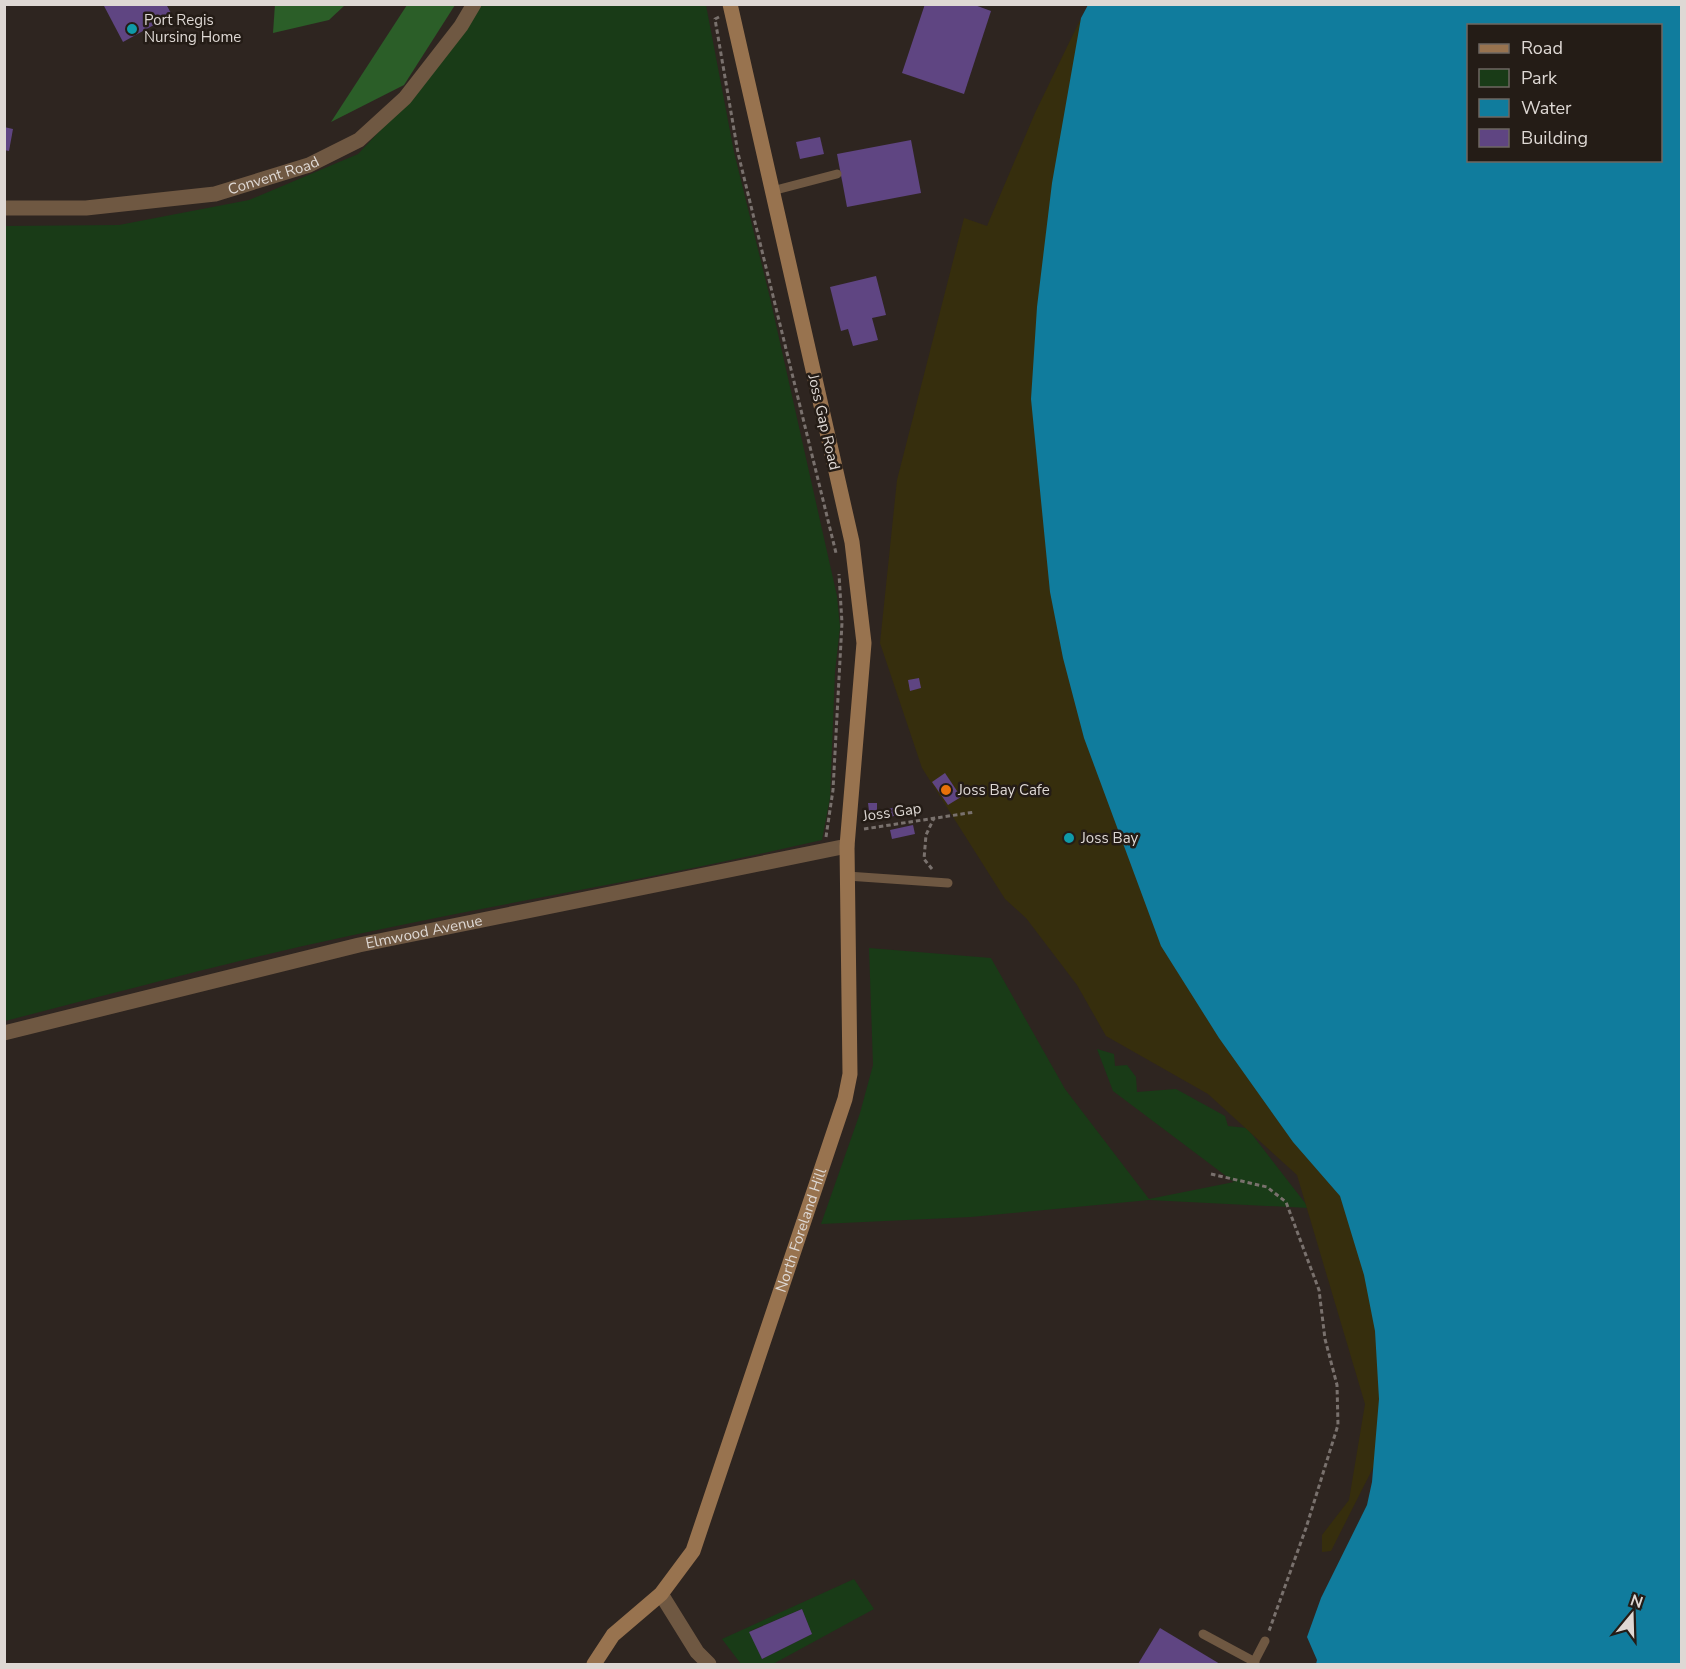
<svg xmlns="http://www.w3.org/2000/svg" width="1686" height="1669" font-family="'Nunito Sans',sans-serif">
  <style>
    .green { fill: #193b17; fill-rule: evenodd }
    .forest { fill: #2b5e28 }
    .sand { fill: #362e0d }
    .water { fill: #107c9d; fill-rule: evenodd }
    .building { fill: #5f4582 }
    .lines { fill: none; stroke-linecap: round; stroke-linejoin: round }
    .path { stroke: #79716d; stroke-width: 3; stroke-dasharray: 4.5 3; stroke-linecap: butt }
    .service { stroke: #6f5842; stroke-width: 9 }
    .minor { stroke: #6f5842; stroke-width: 15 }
    .tertiary { stroke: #6f5842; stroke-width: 15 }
    .secondary { stroke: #98734f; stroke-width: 15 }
    .culture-dot { fill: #0f9aa8; stroke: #241c16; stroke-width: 2 }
    .food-dot { fill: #e8710a; stroke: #241c16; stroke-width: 2 }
    .labels { text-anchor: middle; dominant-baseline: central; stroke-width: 5; stroke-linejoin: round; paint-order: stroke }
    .poi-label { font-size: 15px; fill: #ded8d4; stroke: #241c16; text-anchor: start }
    .street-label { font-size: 15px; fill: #ded8d4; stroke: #241c16 }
  </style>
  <rect width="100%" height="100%" fill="#2e2520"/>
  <g class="green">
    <path d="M482,5H706L734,152L770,298L837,596L840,627L835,672L830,798L822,840C650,880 475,907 303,946C203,969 104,996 5,1021V226L119,225L249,200L358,154L409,100Z"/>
    <path d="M869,948L991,958L1065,1089L1149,1199L1234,1182L1113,1091L1097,1049L1114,1054L1115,1066L1127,1065L1136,1077L1137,1092L1176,1089L1225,1116L1228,1126L1247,1128L1309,1208L1149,1200L971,1217L821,1224L860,1113L873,1065Z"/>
    <path d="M854,1579L874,1609L773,1664H741L722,1639ZM802,1609L812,1634L762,1659L750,1631Z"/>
  </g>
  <g class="forest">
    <path d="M275,4H345V5L329,20L273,33Z"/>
    <path d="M407,5H455L404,85L331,122Z"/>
  </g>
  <path class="sand" d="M1081,18L1075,371L1357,1212L1388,1354L1374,1466L1331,1551L1322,1552V1535L1349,1500L1365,1404L1297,1175L1208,1094L1106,1036L1077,985L1026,918L1005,899L922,768L880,643L897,480L964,218L987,226L1035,113Z"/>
  <path class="water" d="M1088,5H1681V1664H1316L1317,1660L1307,1637L1321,1598L1367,1505L1372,1482L1379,1399L1375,1331L1364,1275L1340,1196L1293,1142L1219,1038L1161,946L1084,738L1063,658L1050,592L1031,399L1037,307L1052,183L1081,18ZM1468,26H1660V160H1468Z"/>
  <g class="building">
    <path d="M103,4H166L172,15L123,42Z"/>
    <path d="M925,4H972L991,11L964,94L902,73Z"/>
    <path d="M4,127L13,129L9,151L4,150Z"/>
    <path d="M820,137L824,154L800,159L796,142Z"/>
    <path d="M911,140L921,193L847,207L837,154Z"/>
    <path d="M876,276L886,315L872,318L878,340L853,346L848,329L841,331L830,287Z"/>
    <path d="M919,678L921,688L910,691L908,680Z"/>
    <path d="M945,773L961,797L948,805L932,782Z"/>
    <path d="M868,803H877V810L869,811Z"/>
    <path d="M904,805L906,813L886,818L884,810Z"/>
    <path d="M913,825L915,834L892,839L890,830Z"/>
    <path d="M802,1609L812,1634L762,1659L749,1632Z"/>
    <path d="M1160,1628L1220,1664H1138Z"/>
  </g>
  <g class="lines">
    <g class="path">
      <path d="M719,17L715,19L738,153L836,553"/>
      <path d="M864,829L975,812"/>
      <path d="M826,837L833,790L842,623L839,574"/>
      <path d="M932,869L924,859L926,835L934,818"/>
      <path d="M1211,1174L1267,1187L1286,1202L1319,1290L1325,1339L1337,1385L1338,1425L1306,1528L1269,1631"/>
    </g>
    <g class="service">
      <path d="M772,191L837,174"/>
      <path d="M847,876L948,883"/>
      <path d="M1203,1634L1255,1662"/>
      <path d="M1253,1664L1265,1641"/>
    </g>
    <g class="minor">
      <path id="s1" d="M4,208H86L215,194L309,165L359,140L405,98L461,26L474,4"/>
      <path d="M661,1594L697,1652L709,1664"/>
    </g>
    <path class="tertiary" id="s2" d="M4,1033L359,945L847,846"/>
    <path class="secondary" id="s3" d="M594,1664L613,1635L661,1594L693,1551L845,1099L850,1074L847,846L864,643L852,542L730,4"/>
  </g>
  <g class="culture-dot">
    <circle cx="132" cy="29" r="6"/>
    <circle cx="1069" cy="838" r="6"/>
  </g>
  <circle class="food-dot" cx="946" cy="790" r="6"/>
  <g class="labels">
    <g class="poi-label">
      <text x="144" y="20">Port Regis<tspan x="144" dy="17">Nursing Home</tspan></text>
      <text x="958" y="790">Joss Bay Cafe</text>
      <text x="1081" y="838">Joss Bay</text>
    </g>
    <g class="street-label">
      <text stroke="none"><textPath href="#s1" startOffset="273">Convent Road</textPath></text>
      <text transform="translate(824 422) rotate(77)">Joss Gap Road</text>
      <text transform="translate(892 812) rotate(-8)">Joss Gap</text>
      <text stroke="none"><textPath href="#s2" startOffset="432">Elmwood Avenue</textPath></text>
      <text stroke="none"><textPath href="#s3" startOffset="490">North Foreland Hill</textPath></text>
    </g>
  </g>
  <rect width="1686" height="1669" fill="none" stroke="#ded8d4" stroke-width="12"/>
  <rect x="1467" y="24" width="195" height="138" fill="#241c16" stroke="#6e6762" stroke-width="1.5"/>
  <rect x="1479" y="44" width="30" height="9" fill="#98734f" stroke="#6e6762" stroke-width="1.5"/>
  <text x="1521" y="54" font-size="18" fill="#ded8d4">Road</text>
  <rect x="1479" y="69" width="30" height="18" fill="#193b17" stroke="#6e6762" stroke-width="1.5"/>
  <text x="1521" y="84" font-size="18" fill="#ded8d4">Park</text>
  <rect x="1479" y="99" width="30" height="18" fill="#107c9d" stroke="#6e6762" stroke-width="1.5"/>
  <text x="1521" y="114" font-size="18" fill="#ded8d4">Water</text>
  <rect x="1479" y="129" width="30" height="18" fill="#5f4582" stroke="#6e6762" stroke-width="1.5"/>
  <text x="1521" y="144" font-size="18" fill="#ded8d4">Building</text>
  <g transform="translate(1632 1615) rotate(19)" stroke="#241c16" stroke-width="4.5" paint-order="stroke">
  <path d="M0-4.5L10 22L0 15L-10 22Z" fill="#ded8d4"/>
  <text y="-9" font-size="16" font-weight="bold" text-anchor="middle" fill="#ded8d4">N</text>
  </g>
</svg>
